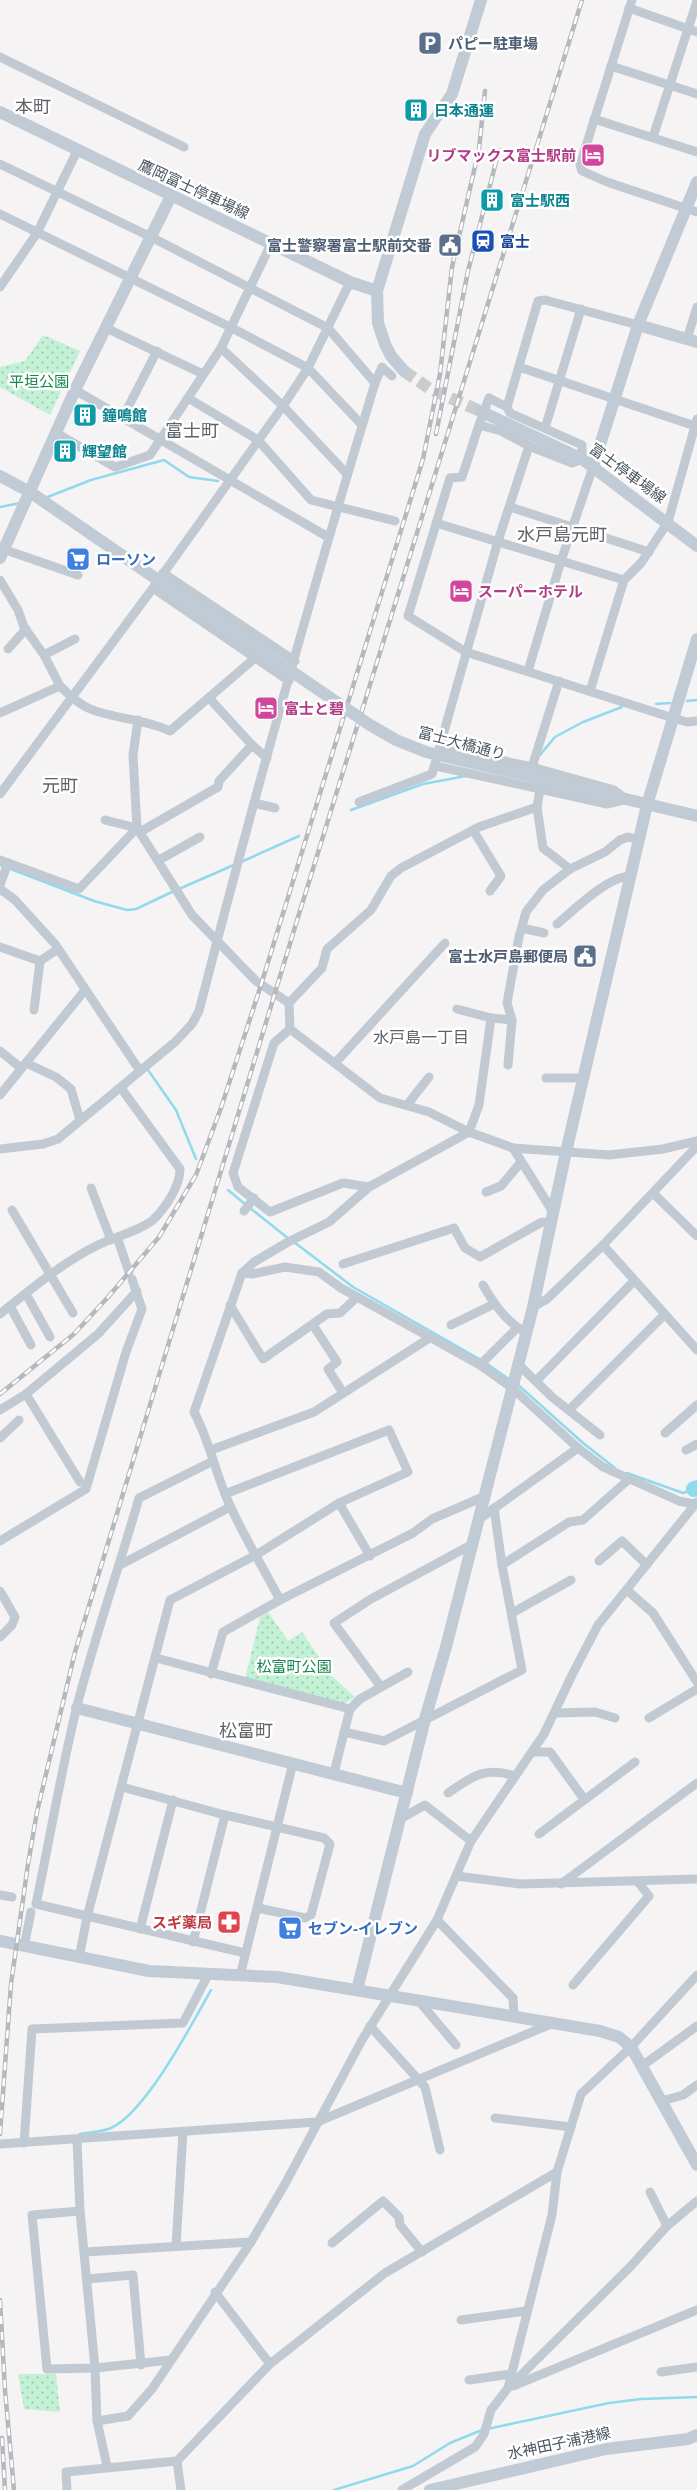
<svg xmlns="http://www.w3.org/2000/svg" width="697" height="2490" font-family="Helvetica,'Noto Sans JP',sans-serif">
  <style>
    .green { fill: url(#green-dots) }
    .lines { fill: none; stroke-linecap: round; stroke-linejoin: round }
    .stream { stroke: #90daee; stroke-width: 2.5 }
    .river { stroke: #90daee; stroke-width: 16 }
    .secondary-tunnel { stroke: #caccce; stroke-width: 12; stroke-dasharray: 12 6; stroke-linecap: butt }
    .street { stroke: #c1cad2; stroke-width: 9 }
    .secondary { stroke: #c1cbd6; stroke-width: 12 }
    .rail-casing { stroke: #b5b8bd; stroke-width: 4.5 }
    .rail { stroke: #fff; stroke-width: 2.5; stroke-dasharray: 8; stroke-linecap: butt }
    .street-bridge { stroke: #c1cad2; stroke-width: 9 }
    .secondary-bridge { stroke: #c1cbd6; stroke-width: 12 }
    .labels { text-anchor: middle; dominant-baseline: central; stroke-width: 5; stroke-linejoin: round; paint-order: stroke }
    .service-label { font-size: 15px; font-weight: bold; fill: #4e5e75; stroke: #fff; text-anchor: end }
    .culture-label { font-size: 15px; font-weight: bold; fill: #0d838f; stroke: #fff; text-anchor: start }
    .hotel-label { font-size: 15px; font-weight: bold; fill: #b23c85; stroke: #fff; text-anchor: start }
    .street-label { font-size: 15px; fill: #4a5661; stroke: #fff }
    .transit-label { font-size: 15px; font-weight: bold; fill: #164399; stroke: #fff; text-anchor: start }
    .park-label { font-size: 15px; fill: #17864f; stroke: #fff }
    .shop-label { font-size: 15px; font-weight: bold; fill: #366cbe; stroke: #fff; text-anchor: start }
    .health-label { font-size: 15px; font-weight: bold; fill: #be3a42; stroke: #fff; text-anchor: end }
    .neighbourhood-label { font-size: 16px; fill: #5f6368; stroke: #fff }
    .quarter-label { font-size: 18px; fill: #5f6368; stroke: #fff }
  </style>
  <defs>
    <pattern id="green-dots" width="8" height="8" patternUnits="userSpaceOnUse" patternTransform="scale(1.25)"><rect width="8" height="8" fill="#c3f1d5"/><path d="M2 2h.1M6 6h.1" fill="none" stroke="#a0c6b0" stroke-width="1.8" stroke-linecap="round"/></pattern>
  </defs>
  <rect width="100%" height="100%" fill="#f5f3f3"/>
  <g class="green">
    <path d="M43,335L80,351L50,415L0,387V367L25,361Z"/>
    <path d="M268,1612L288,1641L302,1632L332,1676L355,1697L344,1704L245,1679L260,1617Z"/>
    <path d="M18,2374H56L60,2412L24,2409Z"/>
  </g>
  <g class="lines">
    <g class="stream">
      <path d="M45,498L91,480L164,460L189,477L218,481"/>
      <path d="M0,507L20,503"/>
      <path d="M687,701L697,700"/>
      <path d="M656,704L670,703"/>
      <path d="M540,755L555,737L583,722L622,707"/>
      <path d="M351,810L423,784L466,776"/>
      <path d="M241,862L299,836"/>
      <path d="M0,865L94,901L127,910L136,909L174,891"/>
      <path d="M179,889L236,864"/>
      <path d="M148,1070L176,1110L196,1159"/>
      <path d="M228,1190L246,1205"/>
      <path d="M250,1208L289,1239"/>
      <path d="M294,1242L353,1287L481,1360"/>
      <path d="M486,1363L510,1380"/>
      <path d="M517,1384L583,1443L615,1468"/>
      <path d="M627,1473L683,1493L694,1489"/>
      <path d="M80,2134C90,2132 102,2132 111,2128C146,2112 192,2024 211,1990"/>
      <path d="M487,2429L609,2403L641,2399L697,2397"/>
      <path d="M334,2490L413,2466L450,2443L482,2430"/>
    </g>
    <path class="river" d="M694,1489L697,1488"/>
    <path class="secondary-tunnel" d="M404,371L430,389L480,411"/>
    <g class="street">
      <path d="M632,0L580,165L582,171L607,182L697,212"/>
      <path d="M629,8L697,32"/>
      <path d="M0,57L184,147"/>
      <path d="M611,66L697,94"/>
      <path d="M594,119L697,152"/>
      <path d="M653,137L697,1"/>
      <path d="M0,164L151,237L328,328L375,383C312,591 253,800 199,1011L192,1024L175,1042L58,1139L43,1144L0,1149"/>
      <path d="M0,214L232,328L308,368L362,425"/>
      <path d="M0,287L37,233L77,151"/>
      <path d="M106,328L203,374"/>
      <path d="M687,339L697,307"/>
      <path d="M221,348L283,406L346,473"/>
      <path d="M519,367L695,426"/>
      <path d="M375,383L382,367L392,376"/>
      <path d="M75,390L328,537"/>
      <path d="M188,398L258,440L311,500L395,521"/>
      <path d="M489,398L507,407L510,413L582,445V459L572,463L529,446L501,431L479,425L462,477L450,478L408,616L466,652L673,718L687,722L697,721"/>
      <path d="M507,407L538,301L545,300L638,325"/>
      <path d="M123,417L157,351"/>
      <path d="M545,428L581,309"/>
      <path d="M56,433L115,467L150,455L221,348L271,244"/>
      <path d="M510,507L649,552"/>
      <path d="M436,523L624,580"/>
      <path d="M0,548L78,575"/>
      <path d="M163,573L295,661"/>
      <path d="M0,580L18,610L24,627L44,655L60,686"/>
      <path d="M153,588L289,681"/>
      <path d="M8,649L26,629"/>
      <path d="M44,655L75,639"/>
      <path d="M528,671L561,561L593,467"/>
      <path d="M590,691L624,580L641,563L668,522L697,419"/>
      <path d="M210,699L252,745L267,758"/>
      <path d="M0,713L60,686C68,694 77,703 88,708C112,719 143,718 170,731L255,658"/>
      <path d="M138,720L133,755L137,828L192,915L256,981L289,1003L290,1029L380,1098L429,1112L469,1132L513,1148L609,1155L663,1149L697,1141"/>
      <path d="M440,747L532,767L614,790L622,796"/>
      <path d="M436,766L607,804L624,800"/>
      <path d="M532,767L559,681"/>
      <path d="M540,790L537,807L543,848L570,869"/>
      <path d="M0,794L153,588L283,406L308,368L350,282"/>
      <path d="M359,802L432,774L498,541L529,446"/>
      <path d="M254,803L275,808"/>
      <path d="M473,830L501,876L490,891"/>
      <path d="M140,832L218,787L219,781L252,745"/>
      <path d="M0,860L79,889L137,828L105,820"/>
      <path d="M159,860L200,837"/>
      <path d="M0,885L8,863"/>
      <path d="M0,889L15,900L55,944L140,1071"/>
      <path d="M557,924C575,909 608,876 631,876"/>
      <path d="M522,928L544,933"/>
      <path d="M0,947L40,961L58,949"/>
      <path d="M289,1003L322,968L327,949L371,910L391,876L401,868L479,827L537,807"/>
      <path d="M457,1009L491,1018"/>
      <path d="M34,1010L40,961"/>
      <path d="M290,1029L274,1043L233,1173L238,1187L270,1212L343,1183L369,1187"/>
      <path d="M0,1051L21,1068"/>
      <path d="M336,1062L445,943"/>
      <path d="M26,1063L56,1077L71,1089L80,1120"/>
      <path d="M508,1065L512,1020L507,1003L519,937L526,912L543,890L570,869L605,852L620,840L628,837L640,840"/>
      <path d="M546,1078H584"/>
      <path d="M0,1095L85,990"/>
      <path d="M407,1105L429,1077"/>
      <path d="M513,1148L553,1212"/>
      <path d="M91,1188L111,1240"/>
      <path d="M486,1192L501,1186L521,1162"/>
      <path d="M653,1193L697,1236"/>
      <path d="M12,1210L73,1313"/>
      <path d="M244,1211L254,1198"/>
      <path d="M117,1237L129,1272"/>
      <path d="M603,1245L697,1350"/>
      <path d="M343,1264L454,1228L465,1248L480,1257L542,1222L550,1223"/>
      <path d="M242,1273L254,1262L288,1242L329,1222L369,1187L469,1132L479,1105L491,1018L512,1020"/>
      <path d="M483,1285C493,1303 506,1322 525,1332"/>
      <path d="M26,1294L50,1337"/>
      <path d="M230,1305L263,1359L327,1314L340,1313L357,1297"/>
      <path d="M10,1306L31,1345"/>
      <path d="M533,1307L547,1299L603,1245L697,1146"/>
      <path d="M0,1314C30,1290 63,1262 98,1245C114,1237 142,1230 154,1219C166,1207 180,1186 180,1169L121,1088"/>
      <path d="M313,1325L337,1362L328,1369L343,1393"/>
      <path d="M451,1325L494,1304"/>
      <path d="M517,1363L552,1397L600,1435"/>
      <path d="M480,1365L517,1328"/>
      <path d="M537,1380L634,1281"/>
      <path d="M26,1394L80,1482"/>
      <path d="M0,1410L26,1394L98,1334L137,1291"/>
      <path d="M569,1410L664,1315"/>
      <path d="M665,1433L697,1405"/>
      <path d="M0,1438L19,1420"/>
      <path d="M211,1450L314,1412L431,1337"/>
      <path d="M686,1450L697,1444"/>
      <path d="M213,1461L139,1498C119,1568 95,1636 77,1706C61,1771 50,1838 36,1904L245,1953"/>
      <path d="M339,1503L370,1556"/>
      <path d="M478,1520L578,1448"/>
      <path d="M0,1541L86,1489L126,1352L142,1309L132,1279"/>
      <path d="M599,1561L622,1541L647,1565"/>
      <path d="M120,1565L230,1507"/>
      <path d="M502,1565L569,1522L583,1520L628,1480"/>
      <path d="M0,1591L15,1617L12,1625L0,1637"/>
      <path d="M628,1591L653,1613L697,1682"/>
      <path d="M280,1600L413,1533L432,1519L483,1497"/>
      <path d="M512,1613L571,1580"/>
      <path d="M156,1658L350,1709L334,1773"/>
      <path d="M211,1674L223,1632L280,1600C262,1565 240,1531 225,1494C214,1466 208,1438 194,1412L242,1273L252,1274L285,1267L319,1272L341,1288L480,1365L511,1387L578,1448L603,1467L679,1501L694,1504"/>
      <path d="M381,1687L334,1623L371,1599L471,1545"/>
      <path d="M350,1709L360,1699L408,1672"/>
      <path d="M555,1713L595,1712L615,1718"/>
      <path d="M649,1718L697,1689"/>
      <path d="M344,1732L384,1741L522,1670L502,1565L494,1508"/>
      <path d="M532,1752H550L584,1799"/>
      <path d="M122,1787L225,1815L324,1838L330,1844L311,1915L305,1918L258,1908"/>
      <path d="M448,1793C472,1777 484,1766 515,1776"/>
      <path d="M400,1819L425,1805L471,1841"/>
      <path d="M539,1834L635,1762"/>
      <path d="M456,1876L520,1884L697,1879"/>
      <path d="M561,1884L697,1783"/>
      <path d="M0,1895L12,1897"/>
      <path d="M437,1920L513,1998L514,2016"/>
      <path d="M140,1929L173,1800"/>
      <path d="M193,1942L225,1815"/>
      <path d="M24,1947L31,1912"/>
      <path d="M79,1958L87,1917L170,1600L256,1555L339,1503L408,1472L389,1430L225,1494"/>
      <path d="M240,1976L293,1763"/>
      <path d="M573,1985L649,1896L638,1882"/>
      <path d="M418,2000L456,2045"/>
      <path d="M370,2026L425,2087L440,2150"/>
      <path d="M642,2066L697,2026"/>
      <path d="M662,2101L683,2095L697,2085"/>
      <path d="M495,2118L571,2127"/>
      <path d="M77,2140L80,2211L95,2368L97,2421L107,2466"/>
      <path d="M24,2143L32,2029L183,2023L208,1975"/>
      <path d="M0,2144L317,2122L551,2024"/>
      <path d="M650,2192L667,2226"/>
      <path d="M80,2211L32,2215L47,2369L95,2368L171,2360"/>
      <path d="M332,2243L383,2201L399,2217L400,2225L422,2252"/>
      <path d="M176,2246L183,2132"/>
      <path d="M85,2252L251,2242"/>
      <path d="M87,2279L133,2275L141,2365"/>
      <path d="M215,2292L270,2364"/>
      <path d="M461,2320L526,2311"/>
      <path d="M661,2372L697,2367"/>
      <path d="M469,2380L511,2374"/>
      <path d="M513,2386L697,2310"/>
      <path d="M508,2388L552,2215L557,2172L581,2094L631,2047L697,1975"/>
      <path d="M97,2421L128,2416L152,2389L251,2242L285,2184L362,2040L437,1920L471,1841L544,1734L572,1675L598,1625L697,1502"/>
      <path d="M177,2461L181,2490"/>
      <path d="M67,2490L66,2472L177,2461L270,2364L385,2273L557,2172"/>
      <path d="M402,2490L475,2447L484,2434L491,2410L508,2388L630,2267L667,2226L697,2201"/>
    </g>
    <g class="secondary">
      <path d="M0,112L350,282L377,291"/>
      <path d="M638,325L697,342"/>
      <path d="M404,371L391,356L385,344L378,323L377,291L425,134L452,94L481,0"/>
      <path d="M480,411L582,459L697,546"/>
      <path d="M593,467L638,325L697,182"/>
      <path d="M0,476L30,492L171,589"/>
      <path d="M0,558L75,390L171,196"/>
      <path d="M520,774L697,816"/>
      <path d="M77,1708L407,1793"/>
      <path d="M0,1941L149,1971L277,1977L600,2031L619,2037L631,2047L697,2165"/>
      <path d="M357,1990L425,1719L446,1647L533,1307L566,1152L647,805L697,639"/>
      <path d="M430,2490L606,2449L688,2439L697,2435"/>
    </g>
    <g class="rail-casing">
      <g id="rail">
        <path d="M436,434L468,271L499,150"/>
        <path d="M0,1394L74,1334L109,1296L159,1237L196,1175L221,1108L261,985L423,459L440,374L452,267L479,149L485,91"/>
        <path d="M0,2134L11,1984L28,1864L37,1812L75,1652L295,927L582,0"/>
        <path d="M0,2300L5,2390L14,2490"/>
        <path d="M2,2438L5,2490"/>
      </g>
    </g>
    <use href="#rail" class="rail"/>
    <path class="street-bridge" d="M479,425L489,398"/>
    <path class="secondary-bridge" d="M171,589L370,725L396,740L426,752L520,774"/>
  </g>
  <defs>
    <g id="parking-square" transform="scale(1.25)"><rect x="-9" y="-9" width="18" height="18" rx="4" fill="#5c6f8a" stroke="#fff"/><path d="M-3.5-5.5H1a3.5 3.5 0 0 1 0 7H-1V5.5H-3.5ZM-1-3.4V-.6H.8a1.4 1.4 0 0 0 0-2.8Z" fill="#fff"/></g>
    <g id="building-square" transform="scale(1.25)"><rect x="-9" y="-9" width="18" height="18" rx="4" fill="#0f9aa8" stroke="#fff"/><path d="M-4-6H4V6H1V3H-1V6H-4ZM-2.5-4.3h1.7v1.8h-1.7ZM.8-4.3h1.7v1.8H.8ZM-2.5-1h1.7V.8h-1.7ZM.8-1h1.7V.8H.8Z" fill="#fff"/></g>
    <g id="hotel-square" transform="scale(1.25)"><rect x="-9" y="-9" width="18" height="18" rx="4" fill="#d1479c" stroke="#fff"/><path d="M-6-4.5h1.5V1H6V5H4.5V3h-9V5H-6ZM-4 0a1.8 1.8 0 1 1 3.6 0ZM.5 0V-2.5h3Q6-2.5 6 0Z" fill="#fff"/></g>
    <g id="station-square" transform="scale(1.25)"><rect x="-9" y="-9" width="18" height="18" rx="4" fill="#1a4fb4" stroke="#fff"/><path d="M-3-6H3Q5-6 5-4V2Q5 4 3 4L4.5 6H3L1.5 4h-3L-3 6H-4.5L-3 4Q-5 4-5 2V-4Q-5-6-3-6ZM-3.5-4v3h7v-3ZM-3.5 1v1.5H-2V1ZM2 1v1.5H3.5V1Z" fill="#fff"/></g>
    <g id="civic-square" transform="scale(1.25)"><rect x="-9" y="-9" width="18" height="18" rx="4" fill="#5c6f8a" stroke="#fff"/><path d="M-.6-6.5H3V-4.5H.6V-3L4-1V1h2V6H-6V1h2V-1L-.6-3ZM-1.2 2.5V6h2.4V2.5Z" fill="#fff"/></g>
    <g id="supermarket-square" transform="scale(1.25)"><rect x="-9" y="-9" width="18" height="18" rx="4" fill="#3f7fe0" stroke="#fff"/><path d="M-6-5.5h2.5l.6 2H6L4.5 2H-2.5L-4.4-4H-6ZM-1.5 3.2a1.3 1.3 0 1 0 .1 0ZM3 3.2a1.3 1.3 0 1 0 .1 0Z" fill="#fff"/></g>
    <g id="pharmacy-square" transform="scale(1.25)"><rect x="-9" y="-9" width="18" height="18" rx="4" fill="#e0444e" stroke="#fff"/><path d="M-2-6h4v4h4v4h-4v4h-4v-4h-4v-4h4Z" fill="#fff"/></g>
  </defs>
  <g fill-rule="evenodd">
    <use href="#parking-square" x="430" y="43"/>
    <use href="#building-square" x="416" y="110"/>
    <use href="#hotel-square" x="593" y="155"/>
    <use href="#building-square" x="492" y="200"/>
    <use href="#station-square" x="483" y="241"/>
    <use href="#civic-square" x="450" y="245"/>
    <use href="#building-square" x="85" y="415"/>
    <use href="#building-square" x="65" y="451"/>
    <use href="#supermarket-square" x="78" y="559"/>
    <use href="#hotel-square" x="461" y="591"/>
    <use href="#hotel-square" x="266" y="708"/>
    <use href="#civic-square" x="585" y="956"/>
    <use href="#pharmacy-square" x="229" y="1922"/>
    <use href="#supermarket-square" x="290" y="1928"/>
  </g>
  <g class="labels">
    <g class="service-label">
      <text x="448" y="43" text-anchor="start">パピー駐車場</text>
      <text x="432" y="245">富士警察署富士駅前交番</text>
      <text x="568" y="956">富士水戸島郵便局</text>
    </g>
    <g class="culture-label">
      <text x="434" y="110">日本通運</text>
      <text x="510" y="200">富士駅西</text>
      <text x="102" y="415">鐘鳴館</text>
      <text x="82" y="451">輝望館</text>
    </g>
    <g class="hotel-label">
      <text x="576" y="155" text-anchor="end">リブマックス富士駅前</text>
      <text x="478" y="591">スーパーホテル</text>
      <text x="284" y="708">富士と碧</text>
    </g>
    <g class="street-label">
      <text transform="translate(194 189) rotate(25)">鷹岡富士停車場線</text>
      <text transform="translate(628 473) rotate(36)">富士停車場線</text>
      <text transform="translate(462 743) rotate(15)">富士大橋通り</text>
      <text transform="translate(559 2443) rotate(-12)">水神田子浦港線</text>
    </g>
    <g class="transit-label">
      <text x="500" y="241">富士</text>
    </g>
    <g class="park-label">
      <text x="39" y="381">平垣公園</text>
      <text x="294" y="1666">松富町公園</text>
    </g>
    <g class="shop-label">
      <text x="96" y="559">ローソン</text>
      <text x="308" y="1928">セブン-イレブン</text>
    </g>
    <g class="health-label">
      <text x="212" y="1922">スギ薬局</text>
    </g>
    <g class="neighbourhood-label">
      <text x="421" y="1037">水戸島一丁目</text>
    </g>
    <g class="quarter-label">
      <text x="33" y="107">本町</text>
      <text x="192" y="431">富士町</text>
      <text x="562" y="535">水戸島元町</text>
      <text x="60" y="786">元町</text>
      <text x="246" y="1731">松富町</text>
    </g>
  </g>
</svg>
